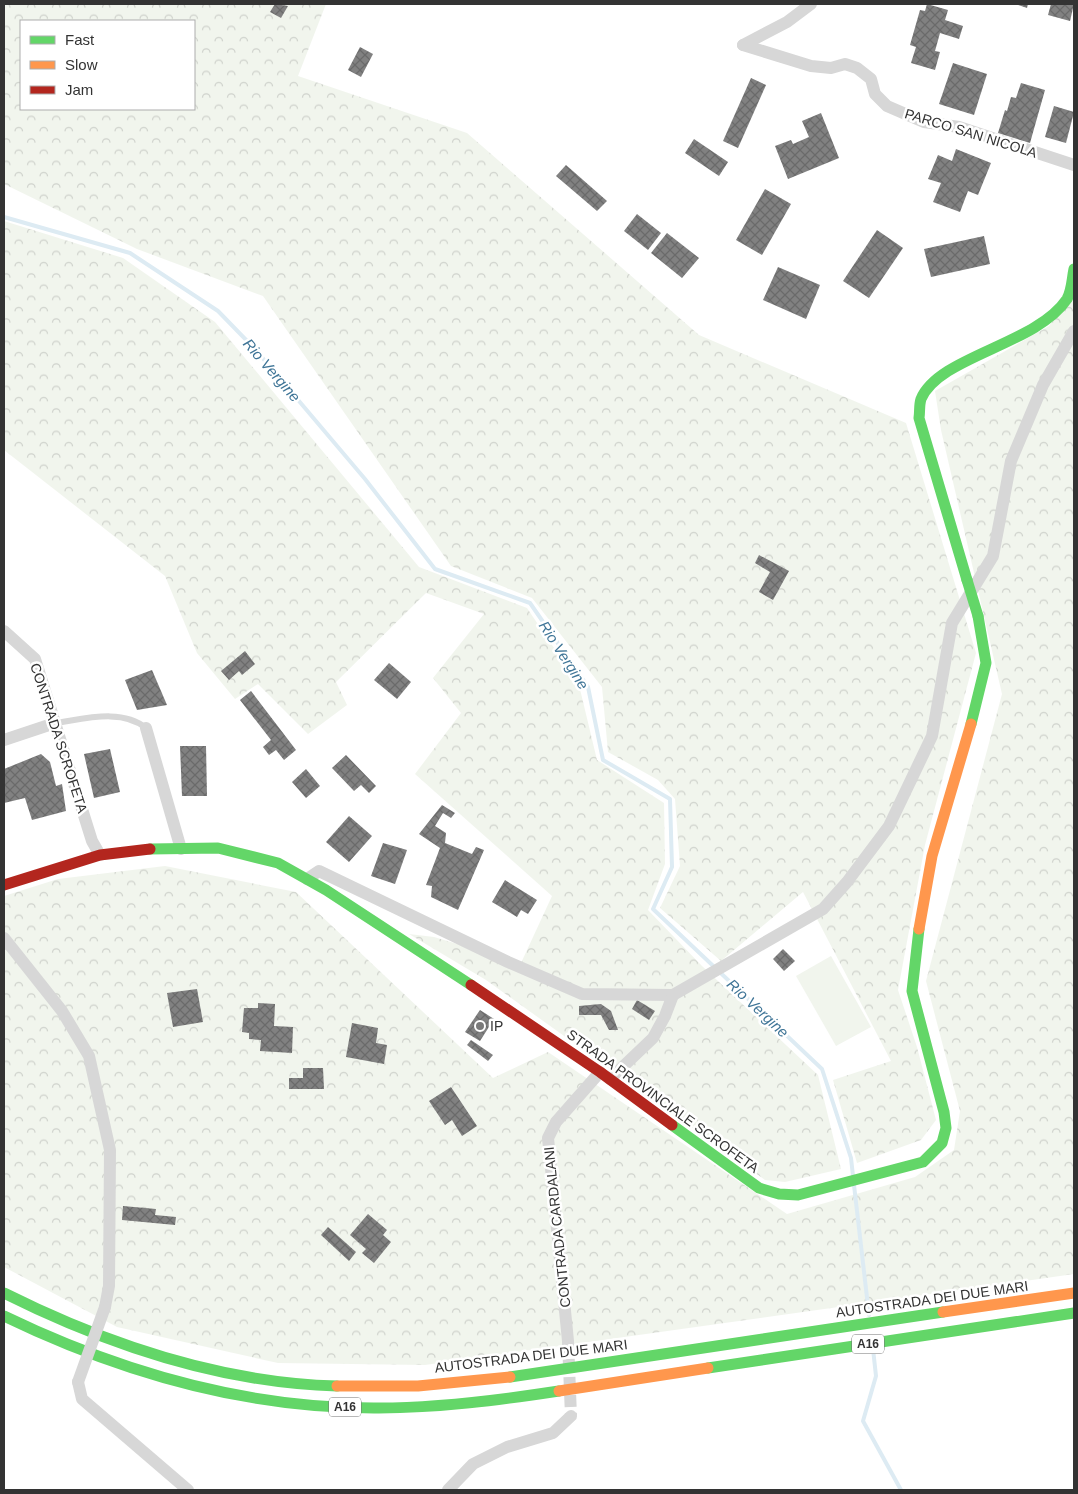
<svg xmlns="http://www.w3.org/2000/svg" width="1078" height="1494" font-family="Arial,sans-serif">
  <style>
    .forest { fill: url(#forest-crowns); fill-rule: evenodd }
    .garden { fill: #f1f5ed }
    .lines { fill: none; stroke-linecap: round; stroke-linejoin: round }
    .stream { stroke: #ddebf3; stroke-width: 4 }
    .building { fill: url(#building-cross-hatch) }
    .street-tunnel { stroke: #d6d6d6; stroke-width: 12; stroke-dasharray: 12 6; stroke-linecap: butt }
    .lane { stroke: #d7d7d7; stroke-width: 6 }
    .street { stroke: #d7d7d7; stroke-width: 12 }
    .fast { stroke: #63d668; stroke-width: 11 }
    .slow { stroke: #ff974d; stroke-width: 11 }
    .jam { stroke: #b3261e; stroke-width: 11 }
    .street-bridge { stroke: #d7d7d7; stroke-width: 12 }
    .fast-bridge { stroke: #63d668; stroke-width: 11 }
    .poi-dot { fill: #7a7a7a; stroke: #fff; stroke-width: 2 }
    .labels { text-anchor: middle; dominant-baseline: central; stroke-width: 5; stroke-linejoin: round; paint-order: stroke }
    .shield { fill: #fff; stroke: #707070; stroke-width: 1 }
    .shield-label { font-size: 12px; font-weight: bold; fill: #333 }
    .street-label { font-size: 14px; fill: #333; stroke: #fff }
    .poi-label { font-size: 14px; fill: #333; stroke: #fff; text-anchor: start }
    .water-label { font-size: 15px; font-style: italic; fill: #3f7597; stroke: #fff }
  </style>
  <defs>
    <pattern id="forest-crowns" width="20" height="18" patternUnits="userSpaceOnUse" patternTransform="scale(1.25)"><rect width="20" height="18" fill="#f1f5ed"/><path d="M2 6a3 3 0 1 1 6 0M12 15a3 3 0 1 1 6 0" fill="none" stroke="#cfd2cc"/></pattern>
    <pattern id="building-cross-hatch" width="8" height="8" patternUnits="userSpaceOnUse" patternTransform="scale(1.25)"><rect width="8" height="8" fill="#818181"/><path d="M0 0l8 8M0 8l8-8" fill="none" stroke="#6a6a6a"/></pattern>
  </defs>
  <rect width="100%" height="100%" fill="#fff"/>
  <g class="forest">
    <path d="M4,4H326L298,76L467,133L699,335L906,423L976,653L925,845L898,990L917,1047L936,1120L921,1140L857,1163L833,1080L891,1061L803,892L721,961L660,908L680,866L675,799L658,780L608,752L602,687L532,598L451,566L263,296L137,249L4,184ZM21,21H194V109H21Z"/>
    <path d="M4,221L123,258L215,322L419,567L527,608L579,685L597,760L664,803L665,864L648,910L702,966L818,1075L841,1169L785,1182L765,1180L486,980L409,934L434,937L521,963L552,896L415,774L461,713L433,678L484,614L426,593L336,682L347,705L308,734L258,684L235,699L197,653L165,576L4,450Z"/>
    <path d="M1074,292V1274L425,1365L278,1363L117,1327L4,1267V896L58,879L165,866L296,892L493,1078L548,1052L787,1214L915,1177L954,1150L960,1111L926,981L1002,694L941,430L935,391L1049,326Z"/>
  </g>
  <path class="garden" d="M831,956L871,1027L836,1046L796,976Z"/>
  <g class="lines">
    <g class="stream">
      <path d="M4,217L130,253L218,311L255,349L365,479L435,569L530,603L588,687L603,760L670,799L672,867L653,909L822,1069L851,1158L853,1176"/>
      <path d="M854,1185L869,1315"/>
      <path d="M873,1349L876,1376L863,1421L901,1490"/>
    </g>
  </g>
  <g class="building">
    <path d="M275,4L288,6L281,18L270,12Z"/>
    <path d="M927,4L948,10L945,20L963,26L959,39L940,33L935,51L940,52L935,70L911,63L916,47L910,45L920,10L925,11Z"/>
    <path d="M1015,4H1028L1027,8Z"/>
    <path d="M1051,4H1074L1070,21L1048,15Z"/>
    <path d="M360,47L373,54L361,77L348,70Z"/>
    <path d="M953,63L987,74L974,115L939,104Z"/>
    <path d="M751,78L766,85L738,148L723,141Z"/>
    <path d="M1021,83L1045,90L1030,143L998,133L1005,110L1007,111L1011,97L1016,98Z"/>
    <path d="M1054,106L1074,112L1066,143L1045,137Z"/>
    <path d="M821,113L839,158L788,179L775,146L791,140L793,144L809,137L802,121Z"/>
    <path d="M694,139L728,162L719,176L685,153Z"/>
    <path d="M956,149L991,163L978,195L968,191L960,212L933,202L941,183L928,179L938,155L952,161Z"/>
    <path d="M566,165L607,201L597,211L556,176Z"/>
    <path d="M765,189L791,204L762,255L736,240Z"/>
    <path d="M637,214L661,233L648,250L624,231Z"/>
    <path d="M877,230L903,248L869,298L843,281Z"/>
    <path d="M667,233L699,258L682,278L651,253Z"/>
    <path d="M984,236L990,264L931,277L924,249Z"/>
    <path d="M778,267L820,285L806,319L763,300Z"/>
    <path d="M759,555L789,571L773,600L759,592L770,572L755,563Z"/>
    <path d="M245,651L255,664L242,675L239,671L229,680L221,671Z"/>
    <path d="M389,663L411,682L397,699L374,680Z"/>
    <path d="M152,670L167,705L137,710L125,680Z"/>
    <path d="M251,691L296,750L284,760L276,750L269,755L263,747L271,740L240,700Z"/>
    <path d="M180,746H206L207,796H182Z"/>
    <path d="M110,749L120,792L94,798L84,754Z"/>
    <path d="M41,754L50,762L56,786L62,784L66,811L32,820L25,798L4,803V769Z"/>
    <path d="M346,755L376,786L369,793L361,785L354,791L332,768Z"/>
    <path d="M306,769L320,786L306,798L292,782Z"/>
    <path d="M442,805L455,813L451,818L443,813L435,826L446,833L445,843L472,854L476,847L484,850L458,910L431,897L432,886L426,885L440,848L419,834Z"/>
    <path d="M349,816L372,836L349,862L326,842Z"/>
    <path d="M383,843L407,850L395,884L371,876Z"/>
    <path d="M505,880L537,900L528,914L521,910L517,917L492,902Z"/>
    <path d="M783,949L795,961L784,971L773,959Z"/>
    <path d="M197,989L203,1022L173,1027L167,993Z"/>
    <path d="M637,1000L655,1011L649,1020L632,1009Z"/>
    <path d="M258,1003L275,1004L274,1026L293,1027L292,1053L260,1051L261,1040L249,1039V1033L242,1032L244,1008H258Z"/>
    <path d="M601,1004L611,1011L618,1030H609L601,1015H579V1006Z"/>
    <path d="M480,1010L494,1019L480,1041L465,1032Z"/>
    <path d="M352,1023L378,1028L376,1043L387,1045L384,1064L346,1057Z"/>
    <path d="M471,1040L493,1055L488,1061L467,1045Z"/>
    <path d="M303,1068H323L324,1089H289V1078H303Z"/>
    <path d="M451,1087L477,1126L462,1136L452,1120L445,1125L429,1101Z"/>
    <path d="M123,1206L156,1209L155,1215L176,1217L175,1225L122,1220Z"/>
    <path d="M368,1214L387,1230L383,1235L391,1242L374,1263L362,1253L366,1249L350,1235Z"/>
    <path d="M328,1227L356,1252L349,1261L321,1235Z"/>
  </g>
  <g class="lines">
    <path class="street-tunnel" d="M568,1341L571,1416"/>
    <path class="lane" d="M55,723C84,719 122,708 146,728"/>
    <g class="street">
      <path d="M743,45L811,66L831,68L845,64L857,68L871,79L875,94L887,106L924,122L959,127L1074,165"/>
      <path d="M743,45L787,22L811,4"/>
      <path d="M4,631L35,659L92,841L100,855"/>
      <path d="M146,728L181,849"/>
      <path d="M4,740L55,723"/>
      <path d="M307,879L319,871L508,962L582,994L673,995L823,909L847,882L889,826L932,736L952,623L993,556L1011,461L1043,385L1074,331"/>
      <path d="M4,938L62,1011L89,1056L110,1150L109,1286L105,1307"/>
      <path d="M610,1079L653,1038L665,1016L673,995"/>
      <path d="M568,1341L548,1138L556,1122L600,1072"/>
      <path d="M78,1382L82,1399L188,1490"/>
      <path d="M448,1490L473,1464L507,1447L553,1433L571,1416"/>
    </g>
    <g class="fast">
      <path d="M967,580L919,418C920,412 919,405 921,399C939,356 1036,345 1067,299C1072,290 1072,278 1074,269"/>
      <path d="M971,724L986,663L978,616"/>
      <path d="M150,849L218,848L278,863L326,890L471,985"/>
      <path d="M672,1125L759,1188L779,1194L798,1195L923,1162L942,1143L946,1128L944,1112L912,991L919,929"/>
      <path d="M4,1293C108,1345 220,1383 337,1386"/>
      <path d="M4,1316C122,1373 247,1409 379,1408C439,1408 500,1400 559,1391"/>
      <path d="M708,1368L1074,1313"/>
      <path d="M510,1377L943,1312"/>
    </g>
    <g class="slow">
      <path d="M919,929L932,856L971,724"/>
      <path d="M943,1312L1074,1293"/>
      <path d="M337,1386H418L510,1377"/>
      <path d="M559,1391L708,1368"/>
    </g>
    <g class="jam">
      <path d="M4,885L100,855L150,849"/>
      <path d="M471,985L600,1072L672,1125"/>
    </g>
    <path class="street-bridge" d="M78,1382L105,1307"/>
    <path class="fast-bridge" d="M967,580L978,616"/>
  </g>
  <circle class="poi-dot" cx="480" cy="1026" r="5"/>
  <g class="labels">
    <g class="shield">
      <rect x="852" y="1334.5" width="32" height="19" rx="4"/>
      <rect x="329" y="1397.5" width="32" height="19" rx="4"/>
    </g>
    <g class="shield-label">
      <text x="868" y="1344">A16</text>
      <text x="345" y="1407">A16</text>
    </g>
    <g class="street-label">
      <text transform="translate(971 133) rotate(17)">PARCO SAN NICOLA</text>
      <text transform="translate(59 738) rotate(72)">CONTRADA SCROFETA</text>
      <text transform="translate(663 1101) rotate(36)">STRADA PROVINCIALE SCROFETA</text>
      <text transform="translate(557 1227) rotate(-96)">CONTRADA CARDALANI</text>
      <text transform="translate(932 1299) rotate(-8)">AUTOSTRADA DEI DUE MARI</text>
      <text transform="translate(531 1356) rotate(-7)">AUTOSTRADA DEI DUE MARI</text>
    </g>
    <g class="poi-label">
      <text x="490" y="1026">IP</text>
    </g>
    <g class="water-label">
      <text transform="translate(272 370) rotate(49)">Rio Vergine</text>
      <text transform="translate(564 655) rotate(57)">Rio Vergine</text>
      <text transform="translate(758 1008) rotate(43)">Rio Vergine</text>
    </g>
  </g>
  <rect width="1078" height="1494" fill="none" stroke="#333333" stroke-width="10"/>
  <rect x="20" y="20" width="175" height="90" fill="#ffffff" stroke="#adadad"/>
  <rect x="30" y="36" width="25" height="8" fill="#63d668" stroke="#adadad"/>
  <text x="65" y="45" font-size="15" fill="#333333">Fast</text>
  <rect x="30" y="61" width="25" height="8" fill="#ff974d" stroke="#adadad"/>
  <text x="65" y="70" font-size="15" fill="#333333">Slow</text>
  <rect x="30" y="86" width="25" height="8" fill="#b3261e" stroke="#adadad"/>
  <text x="65" y="95" font-size="15" fill="#333333">Jam</text>
</svg>
